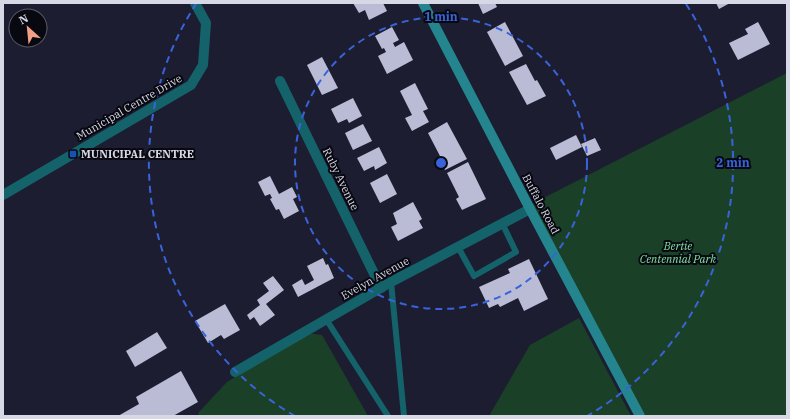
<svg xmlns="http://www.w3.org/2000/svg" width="790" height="419" font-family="'IBM Plex Serif',serif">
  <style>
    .green { fill: #1b4028 }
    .building { fill: #babcd6 }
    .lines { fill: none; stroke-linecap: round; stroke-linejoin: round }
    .lane { stroke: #14636a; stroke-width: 6 }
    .street { stroke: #14636a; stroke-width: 10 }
    .secondary { stroke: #24858e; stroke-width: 10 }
    .ring { fill: none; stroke: #3963da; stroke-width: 2; stroke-dasharray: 7 5 }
    .transit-dot { fill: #1a4fb4; stroke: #080811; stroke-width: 1.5 }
    .labels { text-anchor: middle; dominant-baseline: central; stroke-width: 4; stroke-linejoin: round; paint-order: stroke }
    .street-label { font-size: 11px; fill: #d7d8e6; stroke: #080811 }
    .poi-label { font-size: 11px; font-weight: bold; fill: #d7d8e6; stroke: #080811; text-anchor: start }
    .park-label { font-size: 11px; font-style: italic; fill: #80e1a1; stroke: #080811 }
    .centre { fill: #3963da; stroke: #080811; stroke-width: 2 }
    .ring-label { font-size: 12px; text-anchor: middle; font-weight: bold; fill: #3963da; stroke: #080811; stroke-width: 4; stroke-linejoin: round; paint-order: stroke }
  </style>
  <rect width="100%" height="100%" fill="#1d1d31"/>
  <g class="green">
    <path d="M787,73V416H641L530,205Z"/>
    <path d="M579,318L631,416H489L530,345Z"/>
    <path d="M306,333L322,335L368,416H198L199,412L227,382Z"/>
  </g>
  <g class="building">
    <path d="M353,3H383L387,11L369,20L365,10L359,13Z"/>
    <path d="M478,3H495L497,7L483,14Z"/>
    <path d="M716,3H730L719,9Z"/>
    <path d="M505,22L523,56L505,66L487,32Z"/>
    <path d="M758,22L770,44L738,60L729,43L748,34L745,29Z"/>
    <path d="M392,27L399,40L393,43L395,47L404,42L413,60L387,74L378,56L386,52L384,48L382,49L375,36Z"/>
    <path d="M322,57L338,88L322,95L307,65Z"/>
    <path d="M526,64L535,81L537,80L546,96L527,105L509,72Z"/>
    <path d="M415,83L428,109L423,111L429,122L412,131L405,118L412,115L400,91Z"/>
    <path d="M353,98L362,116L349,123L347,119L338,123L331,109Z"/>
    <path d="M447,122L467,159L445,170L438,158L440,156L428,133Z"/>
    <path d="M363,124L372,141L353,150L345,133Z"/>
    <path d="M576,135L582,147L556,160L550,148Z"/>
    <path d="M595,138L601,150L587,156L581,144Z"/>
    <path d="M379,147L387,163L375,170L374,166L364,171L357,158Z"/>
    <path d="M468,162L486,199L462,210L456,199L459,197L447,173Z"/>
    <path d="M387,174L397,194L380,203L370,183Z"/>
    <path d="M270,176L279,194L292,187L297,197L293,199L299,211L284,219L279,209L276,210L270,199L272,198L270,194L265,196L258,182Z"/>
    <path d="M413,202L422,219L419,221L423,228L398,241L391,227L397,224L393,213Z"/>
    <path d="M323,258L326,265L328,264L334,278L298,297L292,285L302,279L305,285L314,280L307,266Z"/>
    <path d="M529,259L548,299L524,311L518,298L500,307L498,304L489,308L479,287L510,273L508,269Z"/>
    <path d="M273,276L284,290L266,304L275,315L260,326L254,317L250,320L247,315L260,305L257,300L269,291L263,283Z"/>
    <path d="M225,304L240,330L224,339L221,335L208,343L195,321Z"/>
    <path d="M157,332L167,348L135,367L126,351Z"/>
    <path d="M181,371L198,402L173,416H118L139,404L136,397Z"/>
  </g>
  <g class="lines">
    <g class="lane">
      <path d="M458,247L474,276L516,252L502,223"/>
      <path d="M391,282L404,416"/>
      <path d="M326,319L388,416"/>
    </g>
    <g class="street">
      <path d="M280,81L381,288"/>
      <path d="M3,195L191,85L203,65L206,23L195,3"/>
      <path d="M235,372L391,282L530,209"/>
    </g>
    <path class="secondary" d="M423,3L530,209L640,416"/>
  </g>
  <g class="ring">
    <circle cx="441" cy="163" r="146"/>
    <path d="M295 416A292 292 0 0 1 196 4M686 4A292 292 0 0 1 587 416"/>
  </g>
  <rect class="transit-dot" x="69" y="150" width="8" height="8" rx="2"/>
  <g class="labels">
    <g class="street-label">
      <text transform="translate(129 107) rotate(-30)">Municipal Centre Drive</text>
      <text transform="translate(341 179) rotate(64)">Ruby Avenue</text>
      <text transform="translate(541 204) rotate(62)">Buffalo Road</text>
      <text transform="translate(375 278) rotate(-29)">Evelyn Avenue</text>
    </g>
    <g class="poi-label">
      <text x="81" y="154">MUNICIPAL CENTRE</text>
    </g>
    <g class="park-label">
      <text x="678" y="246">Bertie<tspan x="678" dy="13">Centennial Park</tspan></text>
    </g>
  </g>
  <circle cx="441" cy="163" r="6" class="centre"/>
  <g class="ring-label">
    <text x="441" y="21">1 min</text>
    <text x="733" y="167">2 min</text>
  </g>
  <rect width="790" height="419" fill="none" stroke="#d7d8e6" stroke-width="8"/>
  <g transform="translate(28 28) rotate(333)"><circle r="19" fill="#080811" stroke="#5b5b66"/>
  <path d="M0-3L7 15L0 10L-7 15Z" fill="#f49e8a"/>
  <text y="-6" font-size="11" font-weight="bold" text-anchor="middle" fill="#d7d8e6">N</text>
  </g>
</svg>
